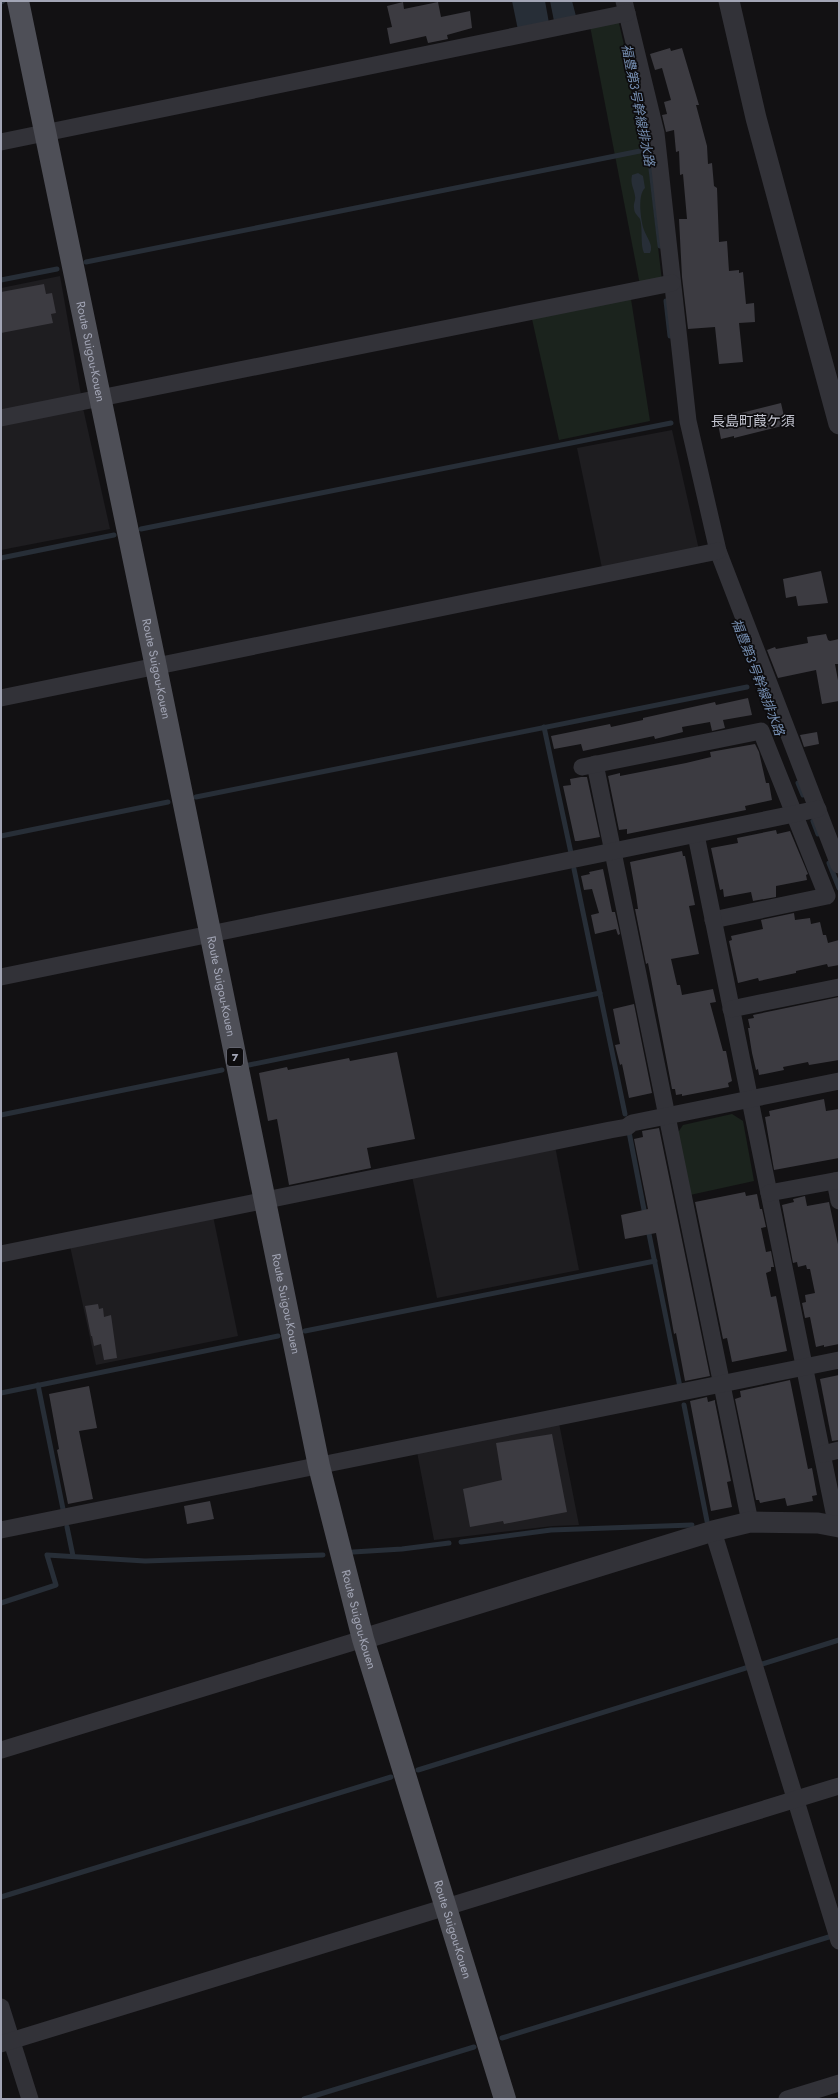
<svg xmlns="http://www.w3.org/2000/svg" width="840" height="2100" font-family="Jost,'Noto Sans JP',sans-serif">
  <style>
    .built { fill: #1e1d20 }
    .green { fill: #1b231d }
    .water { fill: #272e37 }
    .lines { fill: none; stroke-linecap: round; stroke-linejoin: round }
    .stream { stroke: #272e37; stroke-width: 5 }
    .building { fill: #3c3b41 }
    .minor { stroke: #323238; stroke-width: 17 }
    .tertiary { stroke: #323238; stroke-width: 21 }
    .primary { stroke: #4e4f57; stroke-width: 22 }
    .labels { text-anchor: middle; dominant-baseline: central; stroke-width: 3.5; stroke-linejoin: round; paint-order: stroke }
    .shield { fill: #0d0c0e; stroke: #757783; stroke-width: 1 }
    .shield-label { font-size: 11px; font-weight: bold; fill: #a2a5b5 }
    .street-label { font-size: 12px; fill: #a2a5b5; stroke: #0d0c0e }
    .water-label { font-size: 13px; font-style: italic; fill: #768fb2; stroke: #0d0c0e }
    .quarter-label { font-size: 14px; fill: #c3c5d0; stroke: #0d0c0e }
  </style>
  <rect width="100%" height="100%" fill="#121113"/>
  <g class="built">
    <path d="M60,276L81,395L1,412V288Z"/>
    <path d="M83,408L110,529L1,550V425Z"/>
    <path d="M672,430L699,550L602,568L577,448Z"/>
    <path d="M555,1146L579,1270L437,1298L412,1176Z"/>
    <path d="M213,1216L238,1336L96,1365L70,1246Z"/>
    <path d="M559,1423L579,1525L553,1526L434,1540L417,1452Z"/>
  </g>
  <g class="green">
    <path d="M618,19L645,136L662,281L640,285L590,26Z"/>
    <path d="M631,299L650,421L559,440L532,319Z"/>
    <path d="M732,1114L743,1121L754,1181L690,1195L677,1134L683,1125Z"/>
  </g>
  <g class="water">
    <path d="M512,1H545L549,23L518,30Z"/>
    <path d="M550,1H572L576,16L554,21Z"/>
    <path d="M638,173L643,176L645,188C637,195 641,221 644,230C647,238 654,246 650,253H644C640,245 643,228 640,219C638,216 634,213 634,208C633,204 636,200 635,196C634,188 630,184 632,175Z"/>
  </g>
  <g class="lines">
    <g class="stream">
      <path d="M1,2L3,1"/>
      <path d="M635,82L647,135L660,246"/>
      <path d="M86,262L640,151"/>
      <path d="M1,280L57,269"/>
      <path d="M666,301L670,336"/>
      <path d="M141,529L671,423"/>
      <path d="M1,558L114,535"/>
      <path d="M544,727L571,853"/>
      <path d="M798,783L803,795"/>
      <path d="M196,797L747,687"/>
      <path d="M813,821L818,834"/>
      <path d="M1,836L168,802"/>
      <path d="M829,863L839,888"/>
      <path d="M574,869L625,1114"/>
      <path d="M249,1065L600,993"/>
      <path d="M1,1115L222,1070"/>
      <path d="M629,1132L645,1215"/>
      <path d="M648,1229L680,1387"/>
      <path d="M305,1331L655,1261"/>
      <path d="M38,1385L63,1509"/>
      <path d="M1,1393L278,1336"/>
      <path d="M684,1405L707,1521"/>
      <path d="M67,1527L73,1556"/>
      <path d="M461,1542L551,1530L692,1525"/>
      <path d="M353,1552L402,1549L449,1543"/>
      <path d="M1,1603L56,1585L47,1555L145,1561L323,1555"/>
      <path d="M762,1664L839,1640"/>
      <path d="M418,1770L749,1667"/>
      <path d="M1,1897L391,1777"/>
      <path d="M502,2038L832,1936"/>
      <path d="M304,2099L474,2047"/>
    </g>
  </g>
  <g class="building">
    <path d="M403,2L404,9L438,2L441,17L470,11L472,28L447,35L448,39L428,43L426,36L390,44L387,28L392,27L387,6Z"/>
    <path d="M670,48L671,51L682,48L699,105H696L707,146L708,164L712,163L714,186L717,188L719,242L727,241L729,271L739,270V273L743,272L746,304L754,303L755,322L739,323L743,362L719,364L715,327L688,329L682,277L679,219H687L683,174L680,175L679,151L676,152L674,130L666,132L662,115L667,114L664,102L671,100L662,68L655,70L650,54Z"/>
    <path d="M44,284L46,294L52,293L56,313L51,314L53,323L1,333V292Z"/>
    <path d="M781,403L786,425L734,438V436L721,439L717,419Z"/>
    <path d="M821,571L828,603L798,606L796,596L786,598L783,579Z"/>
    <path d="M826,634L828,640L830,641L839,639V664H835L839,686V701L822,704L816,670L778,678L767,650L775,647L776,649L808,643L807,637Z"/>
    <path d="M748,698L752,715L723,720L725,728L712,731L710,722L682,727L683,732L655,739L654,736L583,751L581,744L554,749L551,736L610,724L611,727L643,720V718L715,702L716,705Z"/>
    <path d="M817,732L819,744L804,747L800,735Z"/>
    <path d="M755,744L759,752L766,783H769L772,800L745,806L746,810L627,834V829L619,830L608,776L620,773V776L686,763L711,757L710,752Z"/>
    <path d="M581,777H587L600,837L578,841H575L563,786L571,785L570,779Z"/>
    <path d="M776,830L777,834L790,831L808,874L806,875L807,880L776,886V897L753,901L751,892L724,897L723,889L720,890L711,848L738,843L737,838Z"/>
    <path d="M682,851L683,856H685L695,905L689,906L699,954L671,959L677,985H680L682,995L713,989L716,1002L710,1003L723,1051H726L732,1081L728,1083L729,1087L682,1096V1094L676,1095L675,1089H672L648,963L646,964L635,909H638L636,895L630,862Z"/>
    <path d="M603,869L612,912H615L620,934L618,935L616,929L595,934L591,915L599,913L592,889L584,890L581,876L590,874L589,872Z"/>
    <path d="M794,913L795,920L810,918L811,924L820,922L823,935H826L828,943L839,940V965L828,967L827,964L796,971V973L759,981L758,978L738,983L729,941L732,940L731,936L763,929L761,920Z"/>
    <path d="M839,997V1060L809,1065L808,1062L783,1067L784,1070L759,1075L758,1069L756,1070L752,1053L748,1028H750L748,1019L754,1018L753,1015Z"/>
    <path d="M634,1004L652,1093L629,1098L622,1064L620,1065L615,1045L620,1044L613,1009Z"/>
    <path d="M397,1052L415,1139L367,1148L371,1168L289,1185L277,1119L268,1121L259,1073L287,1067L288,1070L349,1058L350,1061Z"/>
    <path d="M824,1099L826,1111L839,1109V1158L774,1170L765,1117L770,1116L769,1111Z"/>
    <path d="M659,1128L710,1376L685,1381L676,1333L674,1334L656,1233L625,1239L621,1215L648,1209L634,1139L643,1137L642,1131Z"/>
    <path d="M745,1192L746,1196L757,1194L760,1209H762L766,1227L761,1228L766,1252L771,1251L774,1267H771V1271L766,1273L771,1297L776,1296L787,1351L732,1362L727,1338L723,1339L695,1202Z"/>
    <path d="M805,1196L807,1206L829,1202L839,1249V1344L824,1347V1345L816,1347L810,1317L805,1318L802,1303L806,1302L805,1295L815,1293L810,1269H807L806,1265L798,1267L797,1262L793,1263L782,1205L794,1202L793,1199Z"/>
    <path d="M98,1304L99,1309L103,1308L104,1317L111,1315L117,1358L104,1360L101,1344L94,1346L92,1336H91L85,1306Z"/>
    <path d="M839,1375V1440L832,1441L820,1379Z"/>
    <path d="M790,1380L808,1469L812,1468L817,1495L812,1496L813,1501L787,1506L785,1498L760,1503L759,1500H756L735,1399L741,1397L740,1391Z"/>
    <path d="M89,1386L97,1428L79,1431L93,1499L68,1504L57,1450L59,1449L49,1394Z"/>
    <path d="M707,1397L708,1402L715,1400V1402L731,1481L727,1482L732,1507L711,1511L690,1401Z"/>
    <path d="M552,1434L567,1512L504,1524L503,1521L470,1527L463,1489L502,1480L496,1443Z"/>
    <path d="M210,1501L214,1519L187,1524L184,1506Z"/>
  </g>
  <g class="lines">
    <g class="minor">
      <path d="M624,1L656,133L688,421L718,551L839,865"/>
      <path d="M1,142L627,13"/>
      <path d="M1,418L672,283"/>
      <path d="M1,698L718,551"/>
      <path d="M595,764L750,1522"/>
      <path d="M582,767L761,731L827,896L713,920"/>
      <path d="M696,835L837,1527"/>
      <path d="M1,977L818,809"/>
      <path d="M731,1009L839,987"/>
      <path d="M835,1181L839,1201"/>
      <path d="M769,1193L839,1180"/>
      <path d="M1,1254L610,1130L627,1127L632,1123L839,1081"/>
      <path d="M823,1454L839,1450"/>
      <path d="M1,1530L839,1360"/>
      <path d="M713,1531L839,1941"/>
      <path d="M1,1750L363,1639"/>
      <path d="M1,2007L30,2099"/>
      <path d="M1,2044L839,1786"/>
      <path d="M787,2099L839,2083"/>
    </g>
    <g class="tertiary">
      <path d="M729,1L756,118L839,424"/>
      <path d="M363,1639L713,1531L750,1522L818,1523L839,1527"/>
    </g>
    <path class="primary" id="s1" d="M18,1L156,667L319,1466L363,1639L505,2099"/>
  </g>
  <g class="labels">
    <rect class="shield" x="227" y="1048" width="16" height="18" rx="3"/>
    <g class="shield-label">
      <text x="235" y="1057">7</text>
    </g>
    <g class="street-label">
      <text stroke="none"><textPath href="#s1" startOffset="358">Route Suigou-Kouen</textPath></text>
      <text stroke="none"><textPath href="#s1" startOffset="682">Route Suigou-Kouen</textPath></text>
      <text stroke="none"><textPath href="#s1" startOffset="1006">Route Suigou-Kouen</textPath></text>
      <text stroke="none"><textPath href="#s1" startOffset="1330">Route Suigou-Kouen</textPath></text>
      <text stroke="none"><textPath href="#s1" startOffset="1654">Route Suigou-Kouen</textPath></text>
      <text stroke="none"><textPath href="#s1" startOffset="1978">Route Suigou-Kouen</textPath></text>
    </g>
    <g class="water-label">
      <text transform="translate(638 105) rotate(79)">福豊第3号幹線排水路</text>
      <text transform="translate(758 677) rotate(69)">福豊第3号幹線排水路</text>
    </g>
    <g class="quarter-label">
      <text x="753" y="421">長島町葭ケ須</text>
    </g>
  </g>
  <rect width="840" height="2100" fill="none" stroke="#a2a5b5" stroke-width="4"/>
</svg>
